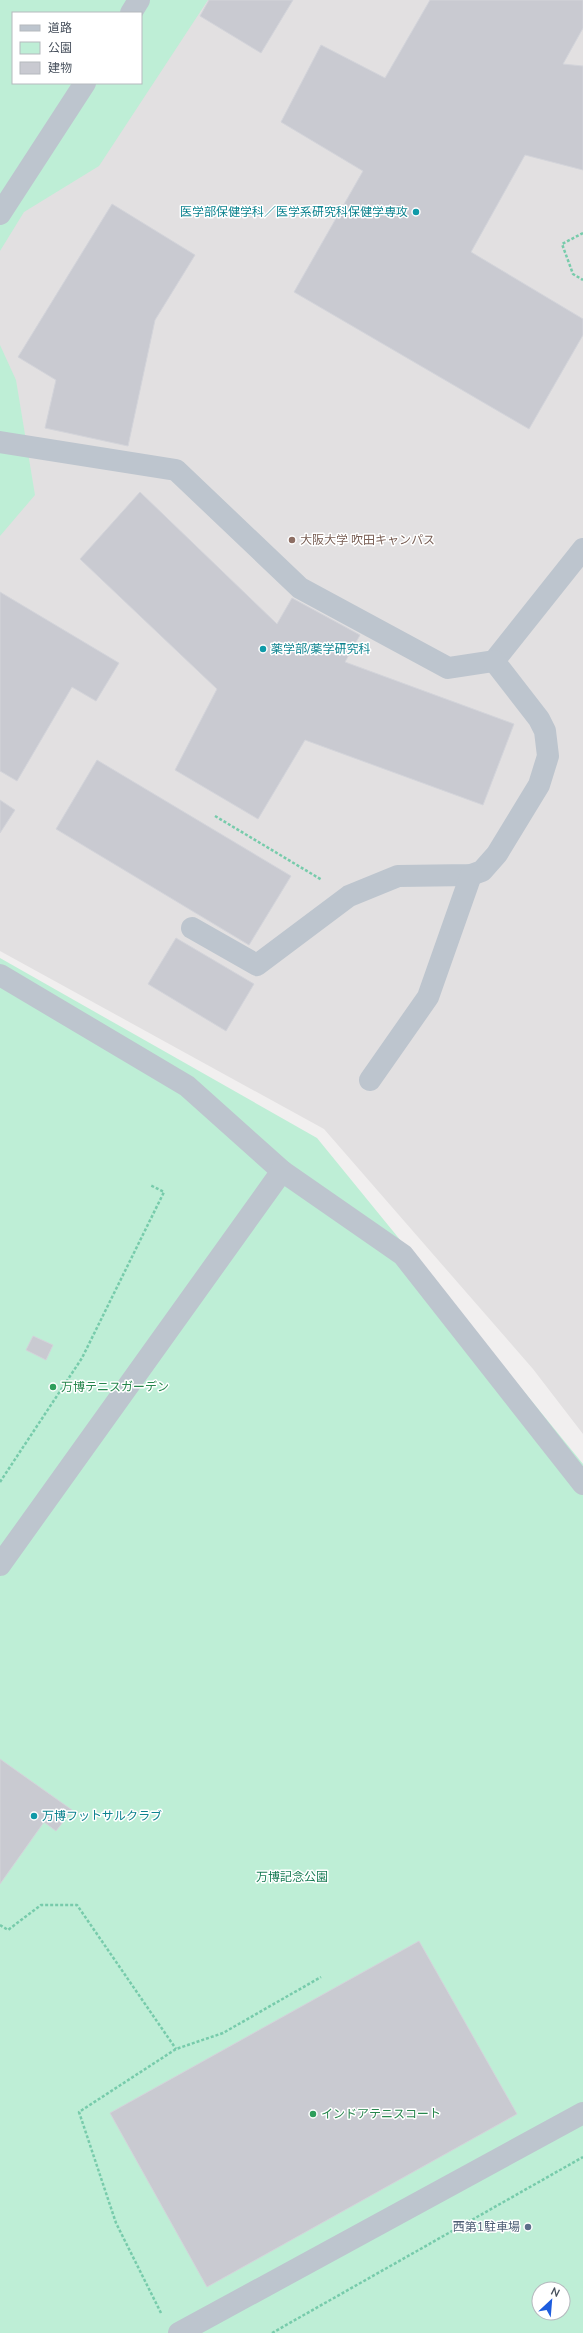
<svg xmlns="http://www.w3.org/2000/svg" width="583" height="2333" font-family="'Nunito Sans','Noto Sans JP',sans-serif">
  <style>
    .education { fill: #e2e0e1 }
    .green { fill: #beeed6; fill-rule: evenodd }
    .building { fill: #c9cad1; stroke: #d3d4da }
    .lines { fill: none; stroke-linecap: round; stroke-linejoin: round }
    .path { stroke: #77cbab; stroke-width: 2.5; stroke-dasharray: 3 2; stroke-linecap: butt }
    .minor { stroke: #bdc5ce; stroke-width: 22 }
    .culture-dot { fill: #0f9aa8; stroke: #fff; stroke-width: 1.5 }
    .education-dot { fill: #8d6e63; stroke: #fff; stroke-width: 1.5 }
    .leisure-dot { fill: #2e9e5b; stroke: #fff; stroke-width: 1.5 }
    .service-dot { fill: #5c6f8a; stroke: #fff; stroke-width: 1.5 }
    .labels { text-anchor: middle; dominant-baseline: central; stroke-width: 3; stroke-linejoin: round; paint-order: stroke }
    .culture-label { font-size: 12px; fill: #0d838f; stroke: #fff; text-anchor: start }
    .education-label { font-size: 12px; fill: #785e54; stroke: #fff; text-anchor: start }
    .leisure-label { font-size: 12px; fill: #27864d; stroke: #fff; text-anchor: start }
    .park-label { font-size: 12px; fill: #197c55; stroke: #fff }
    .service-label { font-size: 12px; fill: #4e5e75; stroke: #fff; text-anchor: end }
  </style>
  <rect width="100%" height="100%" fill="#f1efef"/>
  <path class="education" d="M72,0H583V1434L533,1369L324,1129L0,951V129L141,83V13Z"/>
  <g class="green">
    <path d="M0,0H208L99,166L24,212L0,251ZM13,13H141V83H13Z"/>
    <path d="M0,345L16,380L35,495L0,536Z"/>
    <path d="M0,958L317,1138L583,1464V2333H0ZM539,2289H563V2313H539Z"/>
  </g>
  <g class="building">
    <path d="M209,0H293L261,53L200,16Z"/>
    <path d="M430,0H583V28L563,64L583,66V170L525,155L471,252L583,319V335L529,429L294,292L363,171L281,122L321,45L385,78Z"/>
    <path d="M112,204L195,255L155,320L128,446L45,428L56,380L18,357Z"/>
    <path d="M140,492L277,624L292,598L360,635L345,662L514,724L483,805L305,740L258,819L175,770L217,689L80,559Z"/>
    <path d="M0,592L119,663L96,701L72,687L17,781L0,771Z"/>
    <path d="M97,760L291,876L249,945L56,829Z"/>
    <path d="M0,800L15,810L0,833Z"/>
    <path d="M176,938L254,984L226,1031L148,984Z"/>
    <path d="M33,1336L53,1345L46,1360L26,1350Z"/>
    <path d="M0,1759L72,1810L56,1831L44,1822L0,1884Z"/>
    <path d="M419,1941L517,2114L207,2287L110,2113Z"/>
  </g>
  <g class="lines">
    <g class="path">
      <path d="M583,233L562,244L573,274L583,280"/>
      <path d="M215,816L322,880"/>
      <path d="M0,1482L82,1358L164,1192L150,1185"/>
      <path d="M0,1925L8,1930L41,1905H77L176,2049"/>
      <path d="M161,2313L116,2223L79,2112L176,2049L223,2033L321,1977"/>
      <path d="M272,2333L583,2157"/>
    </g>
    <g class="minor">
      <path d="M131,13L139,0"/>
      <path d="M0,214L85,83"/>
      <path d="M0,442L176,470L300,588L448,668L494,661L583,549"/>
      <path d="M192,928L257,965L349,896L398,876L471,875L482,871L497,854L539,785L548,756L545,731L539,719L494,661"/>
      <path d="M0,975L187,1086L282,1171"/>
      <path d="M370,1080L428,997L471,875"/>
      <path d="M0,1565L282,1171L403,1255L583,1484"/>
      <path d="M179,2333L583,2113"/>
    </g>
  </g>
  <g class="culture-dot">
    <circle cx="416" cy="212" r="4"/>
    <circle cx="263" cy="649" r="4"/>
    <circle cx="34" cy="1816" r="4"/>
  </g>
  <circle class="education-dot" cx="292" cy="540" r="4"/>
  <g class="leisure-dot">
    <circle cx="53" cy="1387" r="4"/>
    <circle cx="313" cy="2114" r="4"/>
  </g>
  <circle class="service-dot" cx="528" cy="2227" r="4"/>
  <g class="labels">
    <g class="culture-label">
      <text x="408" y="212" text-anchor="end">医学部保健学科／医学系研究科保健学専攻</text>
      <text x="271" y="649">薬学部/薬学研究科</text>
      <text x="42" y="1816">万博フットサルクラブ</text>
    </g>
    <g class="education-label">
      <text x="300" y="540">大阪大学 吹田キャンパス</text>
    </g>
    <g class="leisure-label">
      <text x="61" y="1387">万博テニスガーデン</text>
      <text x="321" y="2114">インドアテニスコート</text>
    </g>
    <g class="park-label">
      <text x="292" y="1877">万博記念公園</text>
    </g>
    <g class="service-label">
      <text x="520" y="2227">西第1駐車場</text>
    </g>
  </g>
  <rect x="12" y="12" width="130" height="72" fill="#ffffff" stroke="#b5b9be"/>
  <rect x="20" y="25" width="20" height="6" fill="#bdc5ce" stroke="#b5b9be"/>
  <text x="48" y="32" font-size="12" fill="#47505c">道路</text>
  <rect x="20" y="42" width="20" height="12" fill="#beeed6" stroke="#b5b9be"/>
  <text x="48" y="52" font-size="12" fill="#47505c">公園</text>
  <rect x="20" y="62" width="20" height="12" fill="#c9cad1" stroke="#b5b9be"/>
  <text x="48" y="72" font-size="12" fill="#47505c">建物</text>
  <g transform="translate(551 2301) rotate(26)"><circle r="19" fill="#ffffff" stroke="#b5b9be"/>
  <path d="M0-3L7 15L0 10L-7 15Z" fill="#1d5cde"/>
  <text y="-6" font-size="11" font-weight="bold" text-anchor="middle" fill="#47505c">N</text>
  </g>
</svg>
